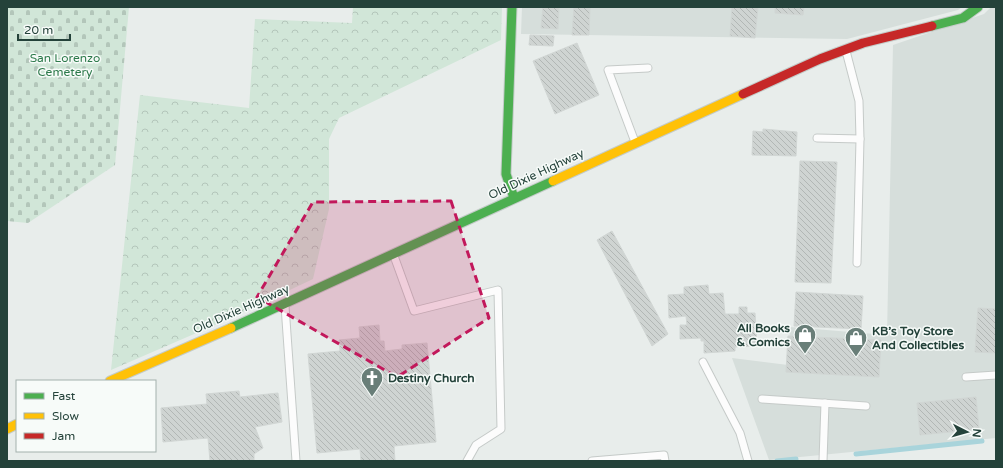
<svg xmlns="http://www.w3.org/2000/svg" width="1003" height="468" font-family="'Varela Round',sans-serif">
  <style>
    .built { fill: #d6dedb }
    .forest { fill: url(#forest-crowns) }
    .cemetery { fill: url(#cemetery-stones) }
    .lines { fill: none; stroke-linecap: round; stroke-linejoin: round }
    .stream { stroke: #a9d4db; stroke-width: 5 }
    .building { fill: url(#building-back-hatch); stroke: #d1d6d4 }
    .lane-casing { stroke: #c5cac8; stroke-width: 9 }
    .fast-casing { stroke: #c3cbc8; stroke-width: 11 }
    .slow-casing { stroke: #c3cbc8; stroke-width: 11 }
    .jam-casing { stroke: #c3cbc8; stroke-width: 11 }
    .lane { stroke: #fcfcfc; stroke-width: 7 }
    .fast { stroke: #4caf50; stroke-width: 9 }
    .slow { stroke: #ffc107; stroke-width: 9 }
    .jam { stroke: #c62828; stroke-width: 9 }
    .marked { fill: #c2185b; fill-opacity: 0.2; stroke: #c2185b; stroke-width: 3; stroke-dasharray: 8 5; stroke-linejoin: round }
    .labels { text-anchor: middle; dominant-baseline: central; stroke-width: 3; stroke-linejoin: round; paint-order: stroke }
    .park-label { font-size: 12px; fill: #2d7a4b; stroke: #f7fbf9 }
    .street-label { font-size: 12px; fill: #24423a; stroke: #f7fbf9 }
    .poi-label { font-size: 12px; font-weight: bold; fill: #24423a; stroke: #f7fbf9; text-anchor: start }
  </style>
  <defs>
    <pattern id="forest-crowns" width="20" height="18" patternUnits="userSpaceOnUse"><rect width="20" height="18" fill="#d1e6d8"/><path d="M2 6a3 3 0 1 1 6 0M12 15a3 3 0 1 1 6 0" fill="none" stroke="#b3c6ba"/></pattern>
    <pattern id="cemetery-stones" width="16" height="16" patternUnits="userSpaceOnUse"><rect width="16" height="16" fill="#d1e6d8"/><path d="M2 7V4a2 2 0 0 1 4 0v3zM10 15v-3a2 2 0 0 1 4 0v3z" fill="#b3c6ba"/></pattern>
    <pattern id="building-back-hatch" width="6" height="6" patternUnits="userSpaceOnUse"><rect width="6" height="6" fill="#cfd4d2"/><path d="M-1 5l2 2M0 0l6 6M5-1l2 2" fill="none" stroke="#b2b7b5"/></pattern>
  </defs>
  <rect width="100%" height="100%" fill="#e8edeb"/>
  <g class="built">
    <path d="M522,7H962L958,10L847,39L521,34Z"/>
    <path d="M991,7H996V438L769,460L732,358L788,365L790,327L887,335L893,45L984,14Z"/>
  </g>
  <path class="forest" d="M353,7H502L501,40L339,118L329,139V209L313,279L231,318L111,370L140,95L249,108L255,19L352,23Z"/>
  <path class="cemetery" d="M7,7H129L115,165L28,223L7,221Z"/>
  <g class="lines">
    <g class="stream">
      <path d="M856,454L982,441"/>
      <path d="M777,461L796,459"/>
    </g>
  </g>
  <g class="building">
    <path d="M543,7H559L558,29L541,28Z"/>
    <path d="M574,7H590L589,35H572Z"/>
    <path d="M732,7H758L755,38L730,36Z"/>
    <path d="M775,7H804L803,15L775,13Z"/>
    <path d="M530,35L554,36L553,46L529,45Z"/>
    <path d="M577,43L599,95L555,114L533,61Z"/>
    <path d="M763,129L797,132L796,156L752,155L753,131L763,132Z"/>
    <path d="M800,161L837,162L831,283L795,282Z"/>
    <path d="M612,231L668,334L652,346L597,240Z"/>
    <path d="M708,285L709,294L723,293L725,314H739V307H747V313H755L757,346L735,347V351L704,353V341H701V338L680,339V325H687L686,316L669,318L668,295L684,294V287Z"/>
    <path d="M796,292L863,296L861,329L794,326Z"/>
    <path d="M978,308L996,309V353L975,352Z"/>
    <path d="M379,325L380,341H384L385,351L402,349V345L427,343L436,442L394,446L395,461H361L360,449L317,453L308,354L340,351L339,340L360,338L359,327Z"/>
    <path d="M788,336L881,340L879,377L786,372Z"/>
    <path d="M239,391L240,397L278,393L282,422L255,427L263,448L254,454V461H210L208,438L163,442L161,408L207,404L206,394Z"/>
    <path d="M976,397L979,429L920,435L917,403Z"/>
  </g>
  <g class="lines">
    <g class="lane-casing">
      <g id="lane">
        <path d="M846,51L859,101L860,139L857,263"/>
        <path d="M817,138L860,139"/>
        <path d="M635,142L608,70L648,68"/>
        <path d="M394,256L414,311L498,290L501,429L476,445L467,461"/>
        <path d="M285,306L296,461"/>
        <path d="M703,362L740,433L748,461"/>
        <path d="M966,377L996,375"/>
        <path d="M762,399L866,406"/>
        <path d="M592,461L664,455L665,461"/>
        <path d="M823,461L825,403"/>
      </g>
    </g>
    <g class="fast-casing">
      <g id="fast">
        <path d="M512,7L506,174L514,198"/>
        <path d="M932,26L963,18L978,7"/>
        <path d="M231,328L553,181"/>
      </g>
    </g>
    <g class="slow-casing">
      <g id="slow">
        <path d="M553,181L743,94"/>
        <path d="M110,381L231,328"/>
        <path d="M7,429L17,424"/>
      </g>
    </g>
    <g class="jam-casing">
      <path id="jam" d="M743,94L820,59L863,43L932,26"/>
    </g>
    <use href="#lane" class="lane"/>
    <use href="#fast" class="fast"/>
    <use href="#slow" class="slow"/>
    <use href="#jam" class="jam"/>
  </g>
  <path class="marked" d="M451,201L489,318L397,377L257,297L313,202Z"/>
  <defs>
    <g id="shop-pin" transform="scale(1.15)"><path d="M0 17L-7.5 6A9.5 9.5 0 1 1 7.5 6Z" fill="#697e78" stroke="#f7fbf9"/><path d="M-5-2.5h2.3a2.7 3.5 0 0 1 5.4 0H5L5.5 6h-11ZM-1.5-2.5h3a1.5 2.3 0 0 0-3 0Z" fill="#fff"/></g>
    <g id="church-pin" transform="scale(1.15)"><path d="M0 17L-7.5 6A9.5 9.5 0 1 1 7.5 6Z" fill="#697e78" stroke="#f7fbf9"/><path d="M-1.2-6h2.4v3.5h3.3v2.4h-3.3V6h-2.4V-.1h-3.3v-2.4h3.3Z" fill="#fff"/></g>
  </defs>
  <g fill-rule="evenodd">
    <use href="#shop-pin" x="805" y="335"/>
    <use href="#shop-pin" x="856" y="338"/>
    <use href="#church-pin" x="372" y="378"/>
  </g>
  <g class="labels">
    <g class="park-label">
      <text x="65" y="58">San Lorenzo<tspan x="65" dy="14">Cemetery</tspan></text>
    </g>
    <g class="street-label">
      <text transform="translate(536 174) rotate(-25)">Old Dixie Highway</text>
      <text transform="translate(241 309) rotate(-24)">Old Dixie Highway</text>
    </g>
    <g class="poi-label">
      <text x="790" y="328" text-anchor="end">All Books<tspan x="790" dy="14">&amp; Comics</tspan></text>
      <text x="872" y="331">KB’s Toy Store<tspan x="872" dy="14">And Collectibles</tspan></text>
      <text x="388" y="378">Destiny Church</text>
    </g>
  </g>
  <rect width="1003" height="468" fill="none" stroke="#24423a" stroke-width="16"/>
  <rect x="16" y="380" width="140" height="72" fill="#f7fbf9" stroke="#a3b1ad"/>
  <rect x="24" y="393" width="20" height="6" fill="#4caf50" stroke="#a3b1ad"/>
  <text x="52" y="400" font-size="12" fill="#24423a">Fast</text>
  <rect x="24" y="413" width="20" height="6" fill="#ffc107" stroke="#a3b1ad"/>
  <text x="52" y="420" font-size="12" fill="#24423a">Slow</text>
  <rect x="24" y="433" width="20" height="6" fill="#c62828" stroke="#a3b1ad"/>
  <text x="52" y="440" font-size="12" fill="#24423a">Jam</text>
  <g transform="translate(967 432) rotate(96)" stroke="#f7fbf9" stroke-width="3" paint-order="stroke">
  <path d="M0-3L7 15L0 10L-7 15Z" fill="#24423a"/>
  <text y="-6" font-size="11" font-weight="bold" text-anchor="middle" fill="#24423a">N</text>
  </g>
  <path d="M18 34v6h52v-6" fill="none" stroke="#24423a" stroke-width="2"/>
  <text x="24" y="34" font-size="12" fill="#24423a" stroke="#f7fbf9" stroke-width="3" paint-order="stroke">20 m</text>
</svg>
